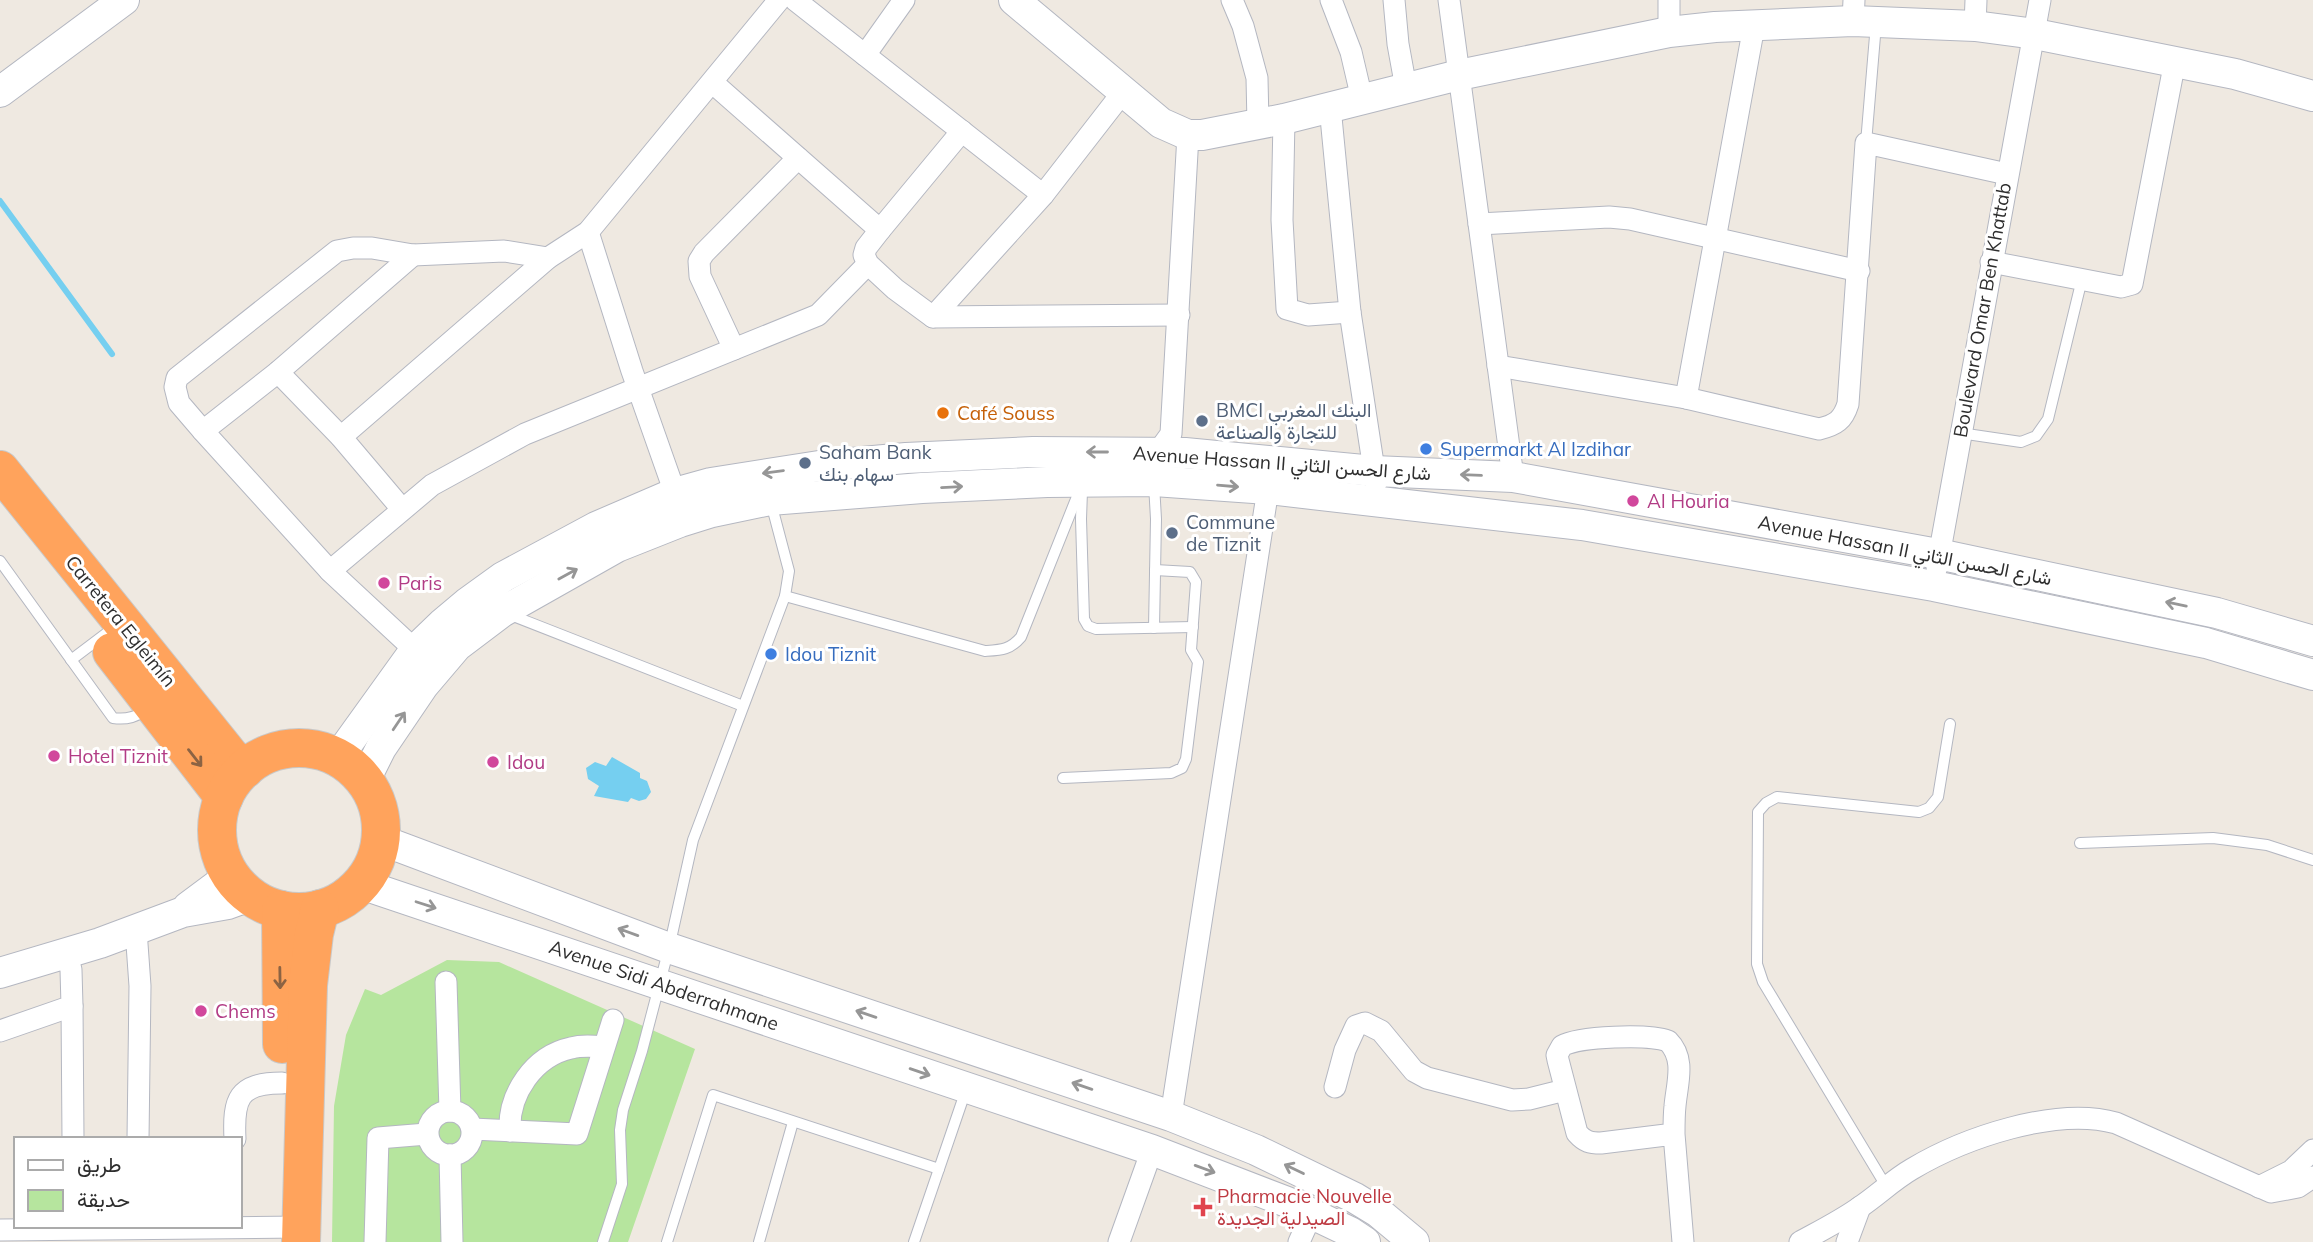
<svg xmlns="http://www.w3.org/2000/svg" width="2313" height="1242" font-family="Mulish,Vazirmatn,sans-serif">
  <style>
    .green { fill: #b6e59e }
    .water { fill: #75cff0 }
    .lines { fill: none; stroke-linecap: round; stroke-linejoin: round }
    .stream { stroke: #75cff0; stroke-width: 6 }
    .lane-casing { stroke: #b4b7c1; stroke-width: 12 }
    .street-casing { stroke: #b4b7c1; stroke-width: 23 }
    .secondary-casing { stroke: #b4b7c1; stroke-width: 32 }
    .highway-casing { stroke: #c9c9c9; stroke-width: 40 }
    .lane { stroke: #fff; stroke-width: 10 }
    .street { stroke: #fff; stroke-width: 21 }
    .secondary { stroke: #fff; stroke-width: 30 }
    .highway { stroke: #ffa35c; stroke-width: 38 }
    .oneway { stroke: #969696 }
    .oneway2 { stroke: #8c6343 }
    .food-dot { fill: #e8710a; stroke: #fff; stroke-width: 2.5 }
    .service-dot { fill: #5c6f8a; stroke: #fff; stroke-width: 2.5 }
    .shop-dot { fill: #3f7fe0; stroke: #fff; stroke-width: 2.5 }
    .hotel-dot { fill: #d1479c; stroke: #fff; stroke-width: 2.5 }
    .health-dot { fill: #e0444e; stroke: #fff; stroke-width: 2.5 }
    .labels { text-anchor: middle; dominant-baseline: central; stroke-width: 6; stroke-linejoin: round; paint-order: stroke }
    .street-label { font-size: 19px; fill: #2e2e2e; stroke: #fff }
    .service-label { font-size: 19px; fill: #4e5e75; stroke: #fff; text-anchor: start }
    .food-label { font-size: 19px; fill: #c56008; stroke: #fff; text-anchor: start }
    .shop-label { font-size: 19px; fill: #366cbe; stroke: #fff; text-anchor: start }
    .hotel-label { font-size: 19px; fill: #b23c85; stroke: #fff; text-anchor: start }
    .health-label { font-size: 19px; fill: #be3a42; stroke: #fff; text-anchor: start }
  </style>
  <rect width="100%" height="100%" fill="#efe9e1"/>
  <path class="green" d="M447,960L499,962L695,1049L628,1242H332L334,1106L346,1035L365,989L381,995Z"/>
  <path class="water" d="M612,757L640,773V778L647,781L651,792L646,799L639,801L631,798L628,802L594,796L599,786L588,779L586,768L595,762L606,766Z"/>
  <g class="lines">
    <path class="stream" d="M0,201L112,354"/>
    <g class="lane-casing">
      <g id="lane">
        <path d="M1866,143L1876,24"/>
        <path d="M1960,433L2021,442L2036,436L2048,419L2082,279"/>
        <path d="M1082,491L1081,519L1084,619L1088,626L1096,629L1193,627"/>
        <path d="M0,561L113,718C127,720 137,717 148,708"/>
        <path d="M785,596L985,651C1001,650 1010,650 1021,637L1082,484"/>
        <path d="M508,614L743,706"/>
        <path d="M1154,628L1156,519L1154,484"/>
        <path d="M71,660L116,626"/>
        <path d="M1063,778L1171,773L1182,768L1186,759L1198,662L1191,650L1196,582L1190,572L1155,570"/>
        <path d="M2080,843L2213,838L2267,845L2313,860"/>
        <path d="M1886,1186L1763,982L1757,964L1758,812L1766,803L1777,797L1919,812L1929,808L1938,797L1950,724"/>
        <path d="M603,1242L622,1184L620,1130L623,1110L642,1051L669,948L693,840L785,596L789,571L771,503"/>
        <path d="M667,1242L713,1095L939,1169"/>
        <path d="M759,1242L793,1122"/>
        <path d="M914,1242L966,1090"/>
      </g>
    </g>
    <g class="street-casing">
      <g id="street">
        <path d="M795,0L1043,195"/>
        <path d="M1232,0L1243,26L1257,78L1258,124"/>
        <path d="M1331,0L1351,52L1362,99"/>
        <path d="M1394,0L1398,44L1406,88"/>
        <path d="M1449,0L1513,477"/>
        <path d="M1853,21L1854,0"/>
        <path d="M1975,26L1976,0"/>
        <path d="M1669,32V0"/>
        <path d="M865,55L904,0"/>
        <path d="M713,83L880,230L962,131"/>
        <path d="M1330,107L1350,312L1376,483"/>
        <path d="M1284,119L1282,220L1287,309L1308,315L1350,312"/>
        <path d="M1479,224L1609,217L1630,219L1859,271"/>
        <path d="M880,230L866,248L864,255L868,264L895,289L933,317L1179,315"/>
        <path d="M588,232L632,371L675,493"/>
        <path d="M1991,262L2121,287L2132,284L2175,61"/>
        <path d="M933,317L1043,195L1123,92"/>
        <path d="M734,349L700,276L699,261L704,253L798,158"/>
        <path d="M1498,366L1686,398L1819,429C1836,425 1843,420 1848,404L1866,143L2007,174"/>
        <path d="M278,372L341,437L402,509"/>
        <path d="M1686,398L1754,26"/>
        <path d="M203,431L278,372L413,255"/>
        <path d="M341,437L548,258L588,232L779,0"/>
        <path d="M1157,461L1158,452L1171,434L1188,135"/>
        <path d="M1937,567L2040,0"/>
        <path d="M330,571L432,485L525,434L818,315L868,264"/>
        <path d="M425,657L415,650L330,571L203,431L179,403L175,387L177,378L337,251L353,248H372L413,255L504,251L548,258"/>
        <path d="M136,930L140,986L138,1139"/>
        <path d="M446,982L450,1111"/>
        <path d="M72,1006L73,1139"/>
        <path d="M0,1031L72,1006L71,970L67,953"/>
        <path d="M1335,1087L1345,1050L1356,1026L1365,1023L1381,1031L1414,1071L1427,1078L1512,1100L1529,1099L1565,1090"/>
        <circle cx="450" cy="1133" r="22"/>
        <path d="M1171,1116L1268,489"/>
        <path d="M472,1129L577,1134L613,1020"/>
        <path d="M510,1131C508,1094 534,1056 571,1048C582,1045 593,1046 604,1047"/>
        <path d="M1674,1134C1674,1125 1674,1115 1675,1106C1677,1083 1686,1059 1668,1041C1649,1034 1579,1036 1562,1046L1557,1055L1558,1060L1577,1133C1585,1142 1590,1143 1601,1143L1674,1134L1683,1242"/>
        <path d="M235,1139C233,1099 238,1083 282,1083"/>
        <path d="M450,1155L452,1242"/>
        <path d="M2259,1187L2291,1171L2313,1150"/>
        <path d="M0,1230L301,1227"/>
        <path d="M375,1242L378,1138L427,1134"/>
        <path d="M1119,1242L1152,1150"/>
        <path d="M1299,1242L1312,1213"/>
        <path d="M1800,1242C1820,1231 1842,1220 1860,1207C1878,1195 1893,1180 1912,1169C1964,1138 2056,1106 2116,1123L2271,1192L2298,1187L2313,1177"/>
        <path d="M1847,1242L1860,1207"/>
      </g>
    </g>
    <g class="secondary-casing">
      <g id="secondary">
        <path d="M1014,0L1161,123L1188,135H1202L1284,119L1459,75L1669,32L1715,27L1853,21L1975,26L2035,34L2235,74L2313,96"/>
        <path d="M0,92L124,0"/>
        <path d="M338,757L415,650L442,624L467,603L503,577L596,527L675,493L711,483L819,466L906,458L1033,452L1185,453L1374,471L1513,477L1938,554L2217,613L2313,641"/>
        <path d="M365,780L381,748L423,686L457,646L502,612L617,547L680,522L712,512L770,500L922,488L1047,482L1154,481L1268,489L1582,525L1934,586L2206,643L2313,675"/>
        <path d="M381,840L669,948L1171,1116L1256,1150L1355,1198L1378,1212L1414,1242"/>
        <path d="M361,884L1152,1150L1287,1202L1350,1232L1365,1242"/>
        <path d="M188,907L231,875"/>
        <path d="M0,973L100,943L183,912L228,904L250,896"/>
      </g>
    </g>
    <g class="highway-casing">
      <g id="highway">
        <path d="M0,470L230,756L245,769"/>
        <path d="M112,652L224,797"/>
        <circle cx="299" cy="830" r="82"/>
        <path d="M281,910L282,1044"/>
        <path d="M301,1242L308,985L314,934L320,909"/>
      </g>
    </g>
    <use href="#lane" class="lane"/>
    <use href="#street" class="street"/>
    <use href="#secondary" class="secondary"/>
    <use href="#highway" class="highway"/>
  </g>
  <defs><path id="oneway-shaft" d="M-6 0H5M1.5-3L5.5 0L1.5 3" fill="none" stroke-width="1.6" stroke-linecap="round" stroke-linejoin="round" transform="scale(1.75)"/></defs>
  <g class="oneway">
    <use href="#oneway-shaft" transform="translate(1097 452) rotate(-180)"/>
    <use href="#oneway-shaft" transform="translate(773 472) rotate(172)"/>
    <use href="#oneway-shaft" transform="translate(1471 475) rotate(-178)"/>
    <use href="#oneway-shaft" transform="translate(1228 486) rotate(5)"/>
    <use href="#oneway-shaft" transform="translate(952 487) rotate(-3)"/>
    <use href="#oneway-shaft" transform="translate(568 574) rotate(-29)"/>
    <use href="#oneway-shaft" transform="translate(2176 604) rotate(-168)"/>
    <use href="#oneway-shaft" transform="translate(399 721) rotate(-56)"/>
    <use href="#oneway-shaft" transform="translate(426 905) rotate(18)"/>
    <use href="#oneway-shaft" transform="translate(628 932) rotate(-160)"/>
    <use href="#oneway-shaft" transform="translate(866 1014) rotate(-161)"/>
    <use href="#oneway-shaft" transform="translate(920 1072) rotate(19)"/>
    <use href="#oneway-shaft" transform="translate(1082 1086) rotate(-161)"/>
    <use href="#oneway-shaft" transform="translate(1205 1169) rotate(20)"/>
    <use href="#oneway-shaft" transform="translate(1294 1169) rotate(-154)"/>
  </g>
  <g class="oneway2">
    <use href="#oneway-shaft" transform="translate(195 758) rotate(52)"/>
    <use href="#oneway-shaft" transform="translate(280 978) rotate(89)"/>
  </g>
  <circle class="food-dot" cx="943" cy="413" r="7"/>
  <g class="service-dot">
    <circle cx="1202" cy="421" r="7"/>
    <circle cx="805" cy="463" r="7"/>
    <circle cx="1172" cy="533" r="7"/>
  </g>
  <g class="shop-dot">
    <circle cx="1426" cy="449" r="7"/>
    <circle cx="771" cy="654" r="7"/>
  </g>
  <g class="hotel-dot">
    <circle cx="1633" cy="501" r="7"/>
    <circle cx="384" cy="583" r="7"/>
    <circle cx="54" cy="756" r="7"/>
    <circle cx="493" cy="762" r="7"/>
    <circle cx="201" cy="1011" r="7"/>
  </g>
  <path class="health-dot" d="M1199.5 1196.5h7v7h7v7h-7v7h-7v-7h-7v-7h7z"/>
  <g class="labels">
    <g class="street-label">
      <text transform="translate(1982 310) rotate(-80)">Boulevard Omar Ben Khattab</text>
      <text transform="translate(1282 463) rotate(4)">Avenue Hassan II شارع الحسن الثاني</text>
      <text transform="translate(1905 550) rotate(11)">Avenue Hassan II شارع الحسن الثاني</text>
      <text transform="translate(121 621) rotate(51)">Carretera Egleimín</text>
      <text transform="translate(664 985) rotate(19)">Avenue Sidi Abderrahmane</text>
    </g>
    <g class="service-label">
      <text x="1216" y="410">BMCI البنك المغربي<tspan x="1216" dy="22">للتجارة والصناعة</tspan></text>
      <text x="819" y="452">Saham Bank<tspan x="819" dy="22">سهام بنك</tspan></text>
      <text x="1186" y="522">Commune<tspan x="1186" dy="22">de Tiznit</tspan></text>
    </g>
    <g class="food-label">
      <text x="957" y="413">Café Souss</text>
    </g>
    <g class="shop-label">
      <text x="1440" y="449">Supermarkt Al Izdihar</text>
      <text x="785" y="654">Idou Tiznit</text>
    </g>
    <g class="hotel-label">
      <text x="1647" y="501">Al Houria</text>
      <text x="398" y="583">Paris</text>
      <text x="68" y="756">Hotel Tiznit</text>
      <text x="507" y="762">Idou</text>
      <text x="215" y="1011">Chems</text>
    </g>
    <g class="health-label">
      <text x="1217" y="1196">Pharmacie Nouvelle<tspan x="1217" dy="22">الصيدلية الجديدة</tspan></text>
    </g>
  </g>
  <rect x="14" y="1137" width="228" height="91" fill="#ffffff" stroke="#ababab" stroke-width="2"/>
  <rect x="28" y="1160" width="35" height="10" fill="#ffffff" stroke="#ababab" stroke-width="2"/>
  <text x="77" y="1172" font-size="21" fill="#2e2e2e">طريق</text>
  <rect x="28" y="1190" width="35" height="21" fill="#b6e59e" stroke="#ababab" stroke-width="2"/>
  <text x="77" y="1207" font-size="21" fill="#2e2e2e">حديقة</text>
</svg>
